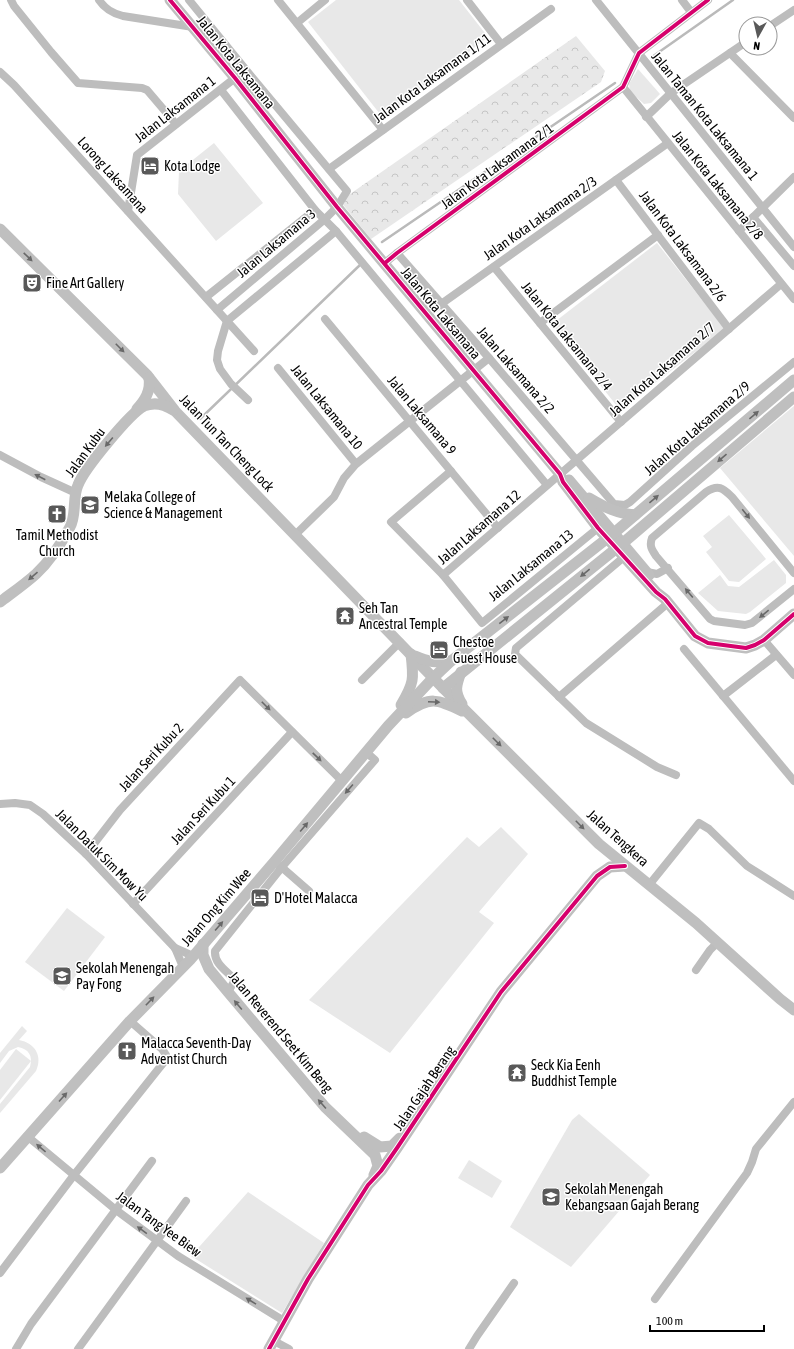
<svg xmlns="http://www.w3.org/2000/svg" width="794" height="1349" font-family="'Asap Condensed',sans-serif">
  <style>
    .grass { fill: #e8e8e8 }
    .forest { fill: url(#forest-crowns) }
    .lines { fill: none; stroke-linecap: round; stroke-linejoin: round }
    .stream { stroke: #bababa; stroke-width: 2.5 }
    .street { stroke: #bdbdbd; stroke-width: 8 }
    .secondary { stroke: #bfbfbf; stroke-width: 11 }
    .cycleway-casing { stroke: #fff; stroke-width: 6 }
    .cycleway { stroke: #d6006c; stroke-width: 4 }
    .oneway { fill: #696969 }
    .oneway2 { fill: #686868 }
    .labels { text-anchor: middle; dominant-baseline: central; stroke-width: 3; stroke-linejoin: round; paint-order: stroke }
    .street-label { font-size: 14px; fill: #000; stroke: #fff }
    .poi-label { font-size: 14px; fill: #000; stroke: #fff; text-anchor: start }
  </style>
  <defs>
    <pattern id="forest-crowns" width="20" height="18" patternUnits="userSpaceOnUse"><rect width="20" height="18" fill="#e8e8e8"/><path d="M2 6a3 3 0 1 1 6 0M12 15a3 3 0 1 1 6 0" fill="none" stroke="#c5c5c5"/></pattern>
  </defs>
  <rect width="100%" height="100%" fill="#fff"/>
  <g class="grass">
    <path d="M336,0H459L488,37L383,118L308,22Z"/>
    <path d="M638,69L660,94L651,103L644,104L630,91L629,84Z"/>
    <path d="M214,143L263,203L216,241L178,194L179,171Z"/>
    <path d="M657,243L725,329L620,410L552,324Z"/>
    <path d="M794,406V556L720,468Z"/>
    <path d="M729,515L766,559L739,582L729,581L706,552L712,547L703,536Z"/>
    <path d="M774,560L786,575V583L750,612L746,614L718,611L698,593L720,575L728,586L739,587Z"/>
    <path d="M501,827L528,854L479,912L494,923L390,1053L309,1000L467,837L479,847Z"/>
    <path d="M67,908L105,937L64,991L25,962Z"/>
    <path d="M22,1026L27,1031L19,1040C35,1043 43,1056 36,1071L0,1113V1104L30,1067C33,1056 29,1049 18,1047L9,1051L0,1063V1053Z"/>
    <path d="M16,1049L31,1061L0,1100V1070Z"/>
    <path d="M579,1114L650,1175L571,1267L510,1227L572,1120Z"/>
    <path d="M469,1160L502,1181L492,1198L458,1178Z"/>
    <path d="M248,1192L324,1243L282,1313L191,1256Z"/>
  </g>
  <path class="forest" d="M576,36L605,71L601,82L371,239L340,201Z"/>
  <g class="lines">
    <g class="stream">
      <path d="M652,57L733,0"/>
      <path d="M382,242L615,83"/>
      <path d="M200,419L361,264"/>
    </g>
    <g class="street">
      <path d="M11,0L14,6L51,52L78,83L142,88L147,90L176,124"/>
      <path d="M99,0C105,9 112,13 123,16L193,27"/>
      <path d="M189,0L251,76L347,191L337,207L325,219L217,310"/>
      <path d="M278,0L383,130"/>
      <path d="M467,0L501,44"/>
      <path d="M596,0L794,247"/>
      <path d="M682,0L691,12"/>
      <path d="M297,23L325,0"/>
      <path d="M770,26L794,10"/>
      <path d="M730,53L794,118"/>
      <path d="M0,72L14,85L254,351"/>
      <path d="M623,87L794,299"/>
      <path d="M221,90L315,210L336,231L547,485"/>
      <path d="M646,117L671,93L746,42"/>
      <path d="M329,169L551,9"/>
      <path d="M616,180L729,329"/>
      <path d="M128,211L137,155L235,78"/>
      <path d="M753,217L794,266"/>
      <path d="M739,231L794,177"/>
      <path d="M397,253L489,358L614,504L625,505L630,502L692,446L794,362"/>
      <path d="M385,263L397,253L623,87L639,53L708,0"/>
      <path d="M494,267L621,422"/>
      <path d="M206,297L315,210"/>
      <path d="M427,314L668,143"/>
      <path d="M325,319L498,528"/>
      <path d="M540,323L658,235"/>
      <path d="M278,368L356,464"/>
      <path d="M248,400L231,384L220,369L217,360L218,351L227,321L336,231"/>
      <path d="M0,455L41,477L76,493"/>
      <path d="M451,471L391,522L443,575L482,623L598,528"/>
      <path d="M295,535L334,497L344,478L356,464L489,358"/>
      <path d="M624,557L516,648L515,654L586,723L657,767L676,775"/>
      <path d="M647,572L657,574L668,568"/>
      <path d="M794,573L732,497C723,488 718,484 706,492L652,538C649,546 652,550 656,556L710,619L714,621L745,625L752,623L794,589"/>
      <path d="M443,575L781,284"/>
      <path d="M764,640L794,675"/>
      <path d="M684,649L794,781"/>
      <path d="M362,680L400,642"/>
      <path d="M723,696L776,655"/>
      <path d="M559,697L668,603"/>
      <path d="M0,804L15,803L30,805L43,814L86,854L175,948L183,967"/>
      <path d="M86,854L120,810L240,680L342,781"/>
      <path d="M278,864L309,891"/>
      <path d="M649,885L699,823L709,829L747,866L794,896"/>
      <path d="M133,904L292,732"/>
      <path d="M175,948L193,956"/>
      <path d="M696,970L710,950L718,942"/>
      <path d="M228,992L235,980C227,971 214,964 215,951L282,867L375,760L366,752"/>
      <path d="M27,1136L116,1210L178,1256L284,1321"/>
      <path d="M0,1273L74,1175L164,1062L166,1055L162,1049L130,1021"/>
      <path d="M655,1299L747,1173L752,1162L756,1149L794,1102"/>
      <path d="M274,1341L289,1349"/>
      <path d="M16,1349L31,1324L152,1161"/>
      <path d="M78,1349L186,1201"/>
      <path d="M469,1349L477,1336L514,1283"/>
    </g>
    <g class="secondary">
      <path d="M170,0L235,78L337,207L560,474L563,482L598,528L656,592L665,599L695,636L708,643L746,648L755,645L764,640L794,614"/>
      <path d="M0,229L147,375L175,411L443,688L599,844L696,923L780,999L794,1010"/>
      <path d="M137,409C145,400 151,391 149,378"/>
      <path d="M569,480L649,575"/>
      <path d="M589,498C606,508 616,513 635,515"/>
      <path d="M0,602C12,593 25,584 36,574C49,562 62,542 70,527C77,514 72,498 78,485C84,469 130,413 144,406C154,402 164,404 173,410"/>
      <path d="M415,656C428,662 437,663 451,661"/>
      <path d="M461,672C456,686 454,691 462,704"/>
      <path d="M443,688L623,543L794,397"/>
      <path d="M401,705C414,683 414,679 411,654"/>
      <path d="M406,713C430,696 437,699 462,711"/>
      <path d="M203,944V955L209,969L228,992L325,1107L375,1155L378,1166L374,1175"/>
      <path d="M364,1137L380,1147L392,1146L400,1138"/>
      <path d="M0,1168L130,1021L190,960L275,861L388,726L433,678L451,661L614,533L794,380"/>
      <path d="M269,1349L308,1279L368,1185L381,1171L397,1148L501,992L597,876L610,867L625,866"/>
    </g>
    <g class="cycleway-casing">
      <g id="cycleway">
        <path d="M170,0L235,78L337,207L560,474L563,482L598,528L656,592L665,599L695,636L708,643L746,648L755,645L764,640L794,614"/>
        <path d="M385,263L397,253L623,87L639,53L708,0"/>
        <path d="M269,1349L308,1279L368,1185L381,1171L397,1148L501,992L597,876L610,867L625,866"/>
      </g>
    </g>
    <use href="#cycleway" class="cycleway"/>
  </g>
  <defs><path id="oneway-solid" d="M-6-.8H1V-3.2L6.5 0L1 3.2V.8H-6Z"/></defs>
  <g class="oneway">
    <use href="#oneway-solid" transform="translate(28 257) rotate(44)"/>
    <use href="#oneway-solid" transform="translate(120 348) rotate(45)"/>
    <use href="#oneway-solid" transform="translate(754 415) rotate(-40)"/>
    <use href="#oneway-solid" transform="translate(109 442) rotate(130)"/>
    <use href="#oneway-solid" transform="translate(722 458) rotate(139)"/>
    <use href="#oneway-solid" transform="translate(654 499) rotate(-40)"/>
    <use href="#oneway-solid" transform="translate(585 573) rotate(141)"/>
    <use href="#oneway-solid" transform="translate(33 576) rotate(139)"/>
    <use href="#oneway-solid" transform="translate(504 620) rotate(-38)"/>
    <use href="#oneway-solid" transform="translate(434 702) rotate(3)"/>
    <use href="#oneway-solid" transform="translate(497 742) rotate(45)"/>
    <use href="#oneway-solid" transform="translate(580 825) rotate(45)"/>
    <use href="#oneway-solid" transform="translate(304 827) rotate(-50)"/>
    <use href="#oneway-solid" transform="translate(219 926) rotate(-49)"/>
    <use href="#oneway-solid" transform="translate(150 1001) rotate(-46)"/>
    <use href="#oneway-solid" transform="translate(238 1005) rotate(-130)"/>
    <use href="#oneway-solid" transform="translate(63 1097) rotate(-48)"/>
    <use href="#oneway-solid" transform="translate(322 1104) rotate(-131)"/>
  </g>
  <g class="oneway2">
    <use href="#oneway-solid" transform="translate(40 477) rotate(-153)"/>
    <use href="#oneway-solid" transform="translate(746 514) rotate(51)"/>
    <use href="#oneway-solid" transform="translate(689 593) rotate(-130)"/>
    <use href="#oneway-solid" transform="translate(764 614) rotate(141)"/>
    <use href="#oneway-solid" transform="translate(266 706) rotate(45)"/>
    <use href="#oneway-solid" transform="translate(317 757) rotate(44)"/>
    <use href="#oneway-solid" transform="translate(349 789) rotate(131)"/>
    <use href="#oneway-solid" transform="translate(41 1148) rotate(-140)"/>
    <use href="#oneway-solid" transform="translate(142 1230) rotate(-144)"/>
    <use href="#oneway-solid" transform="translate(251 1301) rotate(-148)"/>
  </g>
  <defs>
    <g id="hotel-square" transform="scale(1)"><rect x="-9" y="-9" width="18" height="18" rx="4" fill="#595959" stroke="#fff"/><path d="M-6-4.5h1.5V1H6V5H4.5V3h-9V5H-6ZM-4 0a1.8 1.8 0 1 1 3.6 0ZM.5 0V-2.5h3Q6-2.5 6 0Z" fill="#fff"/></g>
    <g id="theatre-square" transform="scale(1)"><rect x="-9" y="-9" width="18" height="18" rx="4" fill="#595959" stroke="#fff"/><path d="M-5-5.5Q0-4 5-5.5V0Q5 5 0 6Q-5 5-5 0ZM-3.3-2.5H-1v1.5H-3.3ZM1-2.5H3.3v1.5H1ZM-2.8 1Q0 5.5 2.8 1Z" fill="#fff"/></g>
    <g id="university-square" transform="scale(1)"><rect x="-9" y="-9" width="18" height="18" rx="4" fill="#595959" stroke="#fff"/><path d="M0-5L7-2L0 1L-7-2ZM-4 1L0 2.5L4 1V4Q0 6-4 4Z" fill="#fff"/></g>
    <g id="church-square" transform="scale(1)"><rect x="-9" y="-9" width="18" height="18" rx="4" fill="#595959" stroke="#fff"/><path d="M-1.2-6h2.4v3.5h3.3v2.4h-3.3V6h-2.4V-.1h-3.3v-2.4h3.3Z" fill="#fff"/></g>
    <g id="temple-square" transform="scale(1)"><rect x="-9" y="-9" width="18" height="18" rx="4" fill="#595959" stroke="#fff"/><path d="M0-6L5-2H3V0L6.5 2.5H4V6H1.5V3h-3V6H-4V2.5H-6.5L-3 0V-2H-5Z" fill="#fff"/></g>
    <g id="school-square" transform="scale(1)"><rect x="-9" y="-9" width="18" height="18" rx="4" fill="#595959" stroke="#fff"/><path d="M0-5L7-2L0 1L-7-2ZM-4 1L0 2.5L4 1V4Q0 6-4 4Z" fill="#fff"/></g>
  </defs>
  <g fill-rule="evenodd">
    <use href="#hotel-square" x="150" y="166"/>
    <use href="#theatre-square" x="32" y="283"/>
    <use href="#university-square" x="90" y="505"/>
    <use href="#church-square" x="57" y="514"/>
    <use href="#temple-square" x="345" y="616"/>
    <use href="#hotel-square" x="439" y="650"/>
    <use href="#hotel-square" x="260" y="898"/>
    <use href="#school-square" x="62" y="976"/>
    <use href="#church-square" x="127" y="1051"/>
    <use href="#temple-square" x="517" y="1073"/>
    <use href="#school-square" x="551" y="1197"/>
  </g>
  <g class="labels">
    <g class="street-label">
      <text transform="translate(236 62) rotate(51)">Jalan Kota Laksamana</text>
      <text transform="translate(432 78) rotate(-36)">Jalan Kota Laksamana 1/11</text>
      <text transform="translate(175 109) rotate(-38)">Jalan Laksamana 1</text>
      <text transform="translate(705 116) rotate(51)">Jalan Taman Kota Laksamana 1</text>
      <text transform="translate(497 166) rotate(-36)">Jalan Kota Laksamana 2/1</text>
      <text transform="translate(113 175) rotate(48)">Lorong Laksamana</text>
      <text transform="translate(718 185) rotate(51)">Jalan Kota Laksamana 2/8</text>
      <text transform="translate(540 218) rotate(-35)">Jalan Kota Laksamana 2/3</text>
      <text transform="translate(276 243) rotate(-40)">Jalan Laksamana 3</text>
      <text transform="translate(683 246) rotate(53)">Jalan Kota Laksamana 2/6</text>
      <text transform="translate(441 313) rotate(50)">Jalan Kota Laksamana</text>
      <text transform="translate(567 336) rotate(51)">Jalan Kota Laksamana 2/4</text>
      <text transform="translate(662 369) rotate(-41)">Jalan Kota Laksamana 2/7</text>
      <text transform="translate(516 370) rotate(49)">Jalan Laksamana 2/2</text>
      <text transform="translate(327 407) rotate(51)">Jalan Laksamana 10</text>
      <text transform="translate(422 415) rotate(50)">Jalan Laksamana 9</text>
      <text transform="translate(697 428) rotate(-41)">Jalan Kota Laksamana 2/9</text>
      <text transform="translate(227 443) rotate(46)">Jalan Tun Tan Cheng Lock</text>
      <text transform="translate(85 452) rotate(-54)">Jalan Kubu</text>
      <text transform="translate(479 527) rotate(-41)">Jalan Laksamana 12</text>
      <text transform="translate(531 565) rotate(-39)">Jalan Laksamana 13</text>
      <text transform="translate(151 757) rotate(-47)">Jalan Seri Kubu 2</text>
      <text transform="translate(203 810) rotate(-47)">Jalan Seri Kubu 1</text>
      <text transform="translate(618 838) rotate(42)">Jalan Tengkera</text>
      <text transform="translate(102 855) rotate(45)">Jalan Datuk Sim Mow Yu</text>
      <text transform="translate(216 907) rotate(-49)">Jalan Ong Kim Wee</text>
      <text transform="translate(281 1032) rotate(50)">Jalan Reverend Seet Kim Beng</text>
      <text transform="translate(424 1088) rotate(-56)">Jalan Gajah Berang</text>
      <text transform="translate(159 1224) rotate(36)">Jalan Tang Yee Biew</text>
    </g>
    <g class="poi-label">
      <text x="164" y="166">Kota Lodge</text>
      <text x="46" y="283">Fine Art Gallery</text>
      <text x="104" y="497">Melaka College of<tspan x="104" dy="16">Science &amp; Management</tspan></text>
      <text x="57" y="535" text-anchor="middle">Tamil Methodist<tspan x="57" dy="16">Church</tspan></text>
      <text x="359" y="608">Seh Tan<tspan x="359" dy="16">Ancestral Temple</tspan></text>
      <text x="453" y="642">Chestoe<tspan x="453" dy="16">Guest House</tspan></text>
      <text x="274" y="898">D'Hotel Malacca</text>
      <text x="76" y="968">Sekolah Menengah<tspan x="76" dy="16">Pay Fong</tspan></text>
      <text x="141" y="1043">Malacca Seventh-Day<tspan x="141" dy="16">Adventist Church</tspan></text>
      <text x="531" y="1065">Seck Kia Eenh<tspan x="531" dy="16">Buddhist Temple</tspan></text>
      <text x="565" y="1189">Sekolah Menengah<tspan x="565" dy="16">Kebangsaan Gajah Berang</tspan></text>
    </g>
  </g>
  <g transform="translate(758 36) rotate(188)"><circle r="19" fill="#ffffff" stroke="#999999"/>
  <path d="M0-3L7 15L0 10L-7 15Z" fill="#595959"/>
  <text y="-6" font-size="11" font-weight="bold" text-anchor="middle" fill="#000000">N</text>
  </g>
  <path d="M650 1325v6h114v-6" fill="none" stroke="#000000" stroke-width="2"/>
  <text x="656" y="1325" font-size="12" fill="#000000" stroke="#ffffff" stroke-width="3" paint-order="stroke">100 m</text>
</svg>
